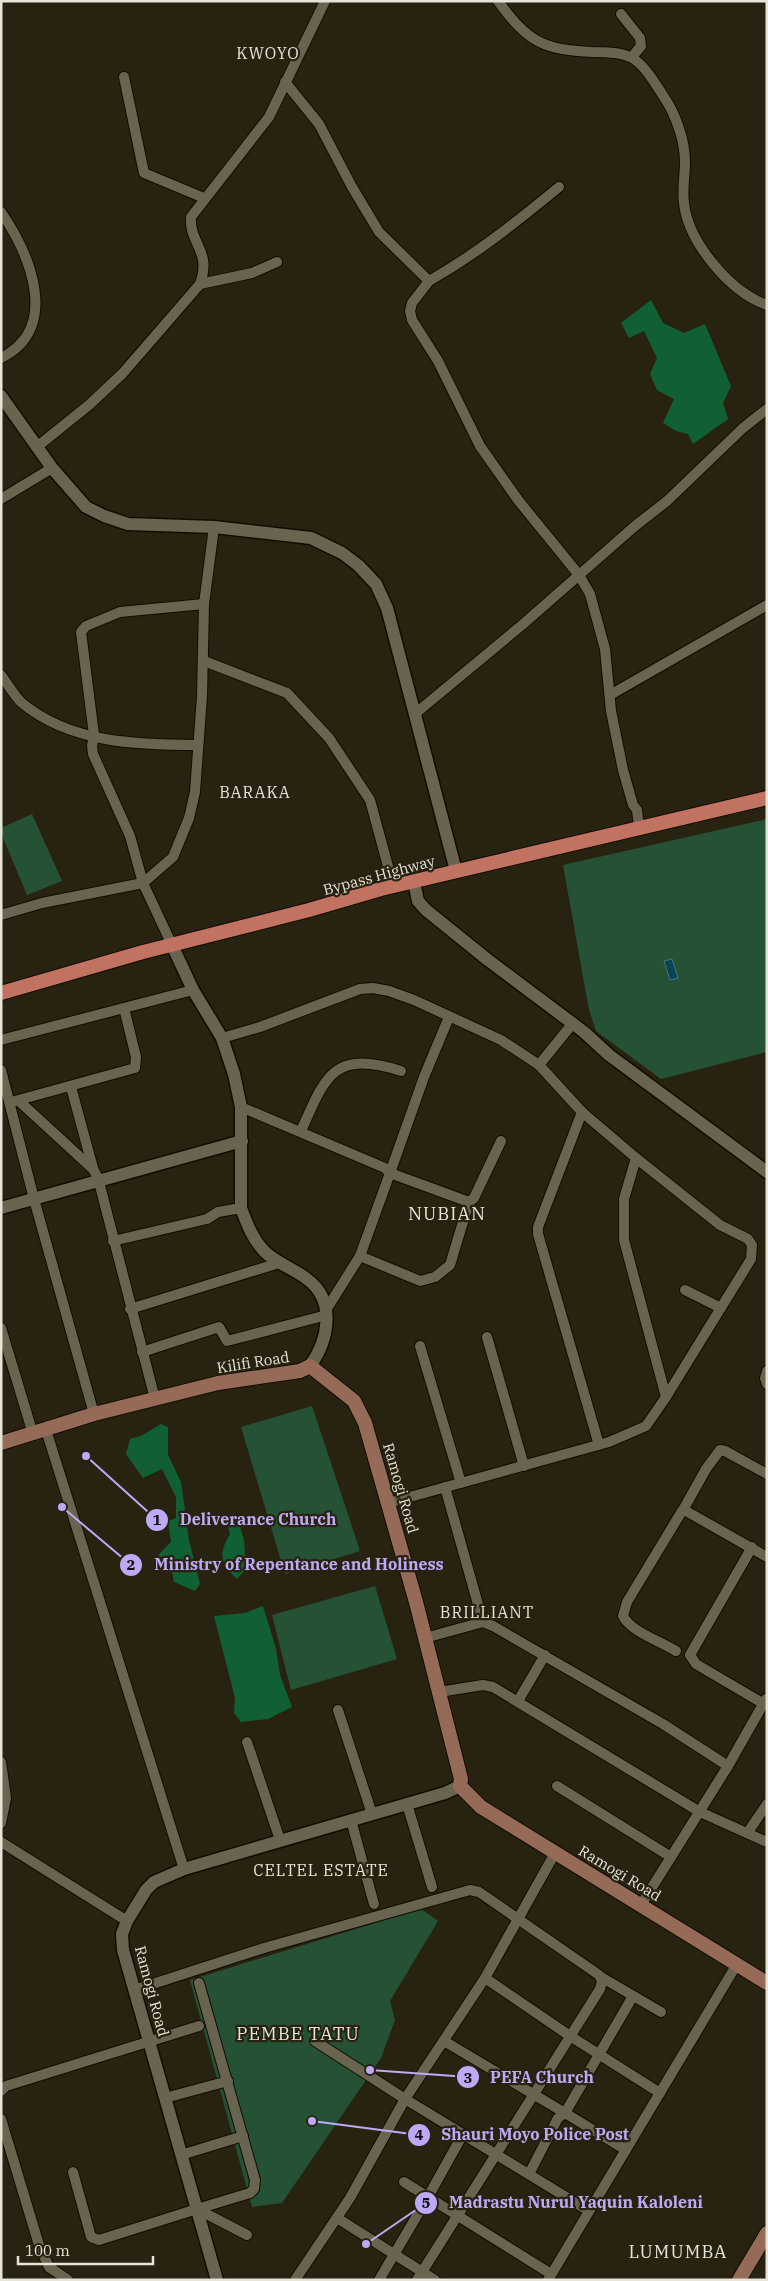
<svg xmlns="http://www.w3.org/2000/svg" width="768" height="2281" font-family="'IBM Plex Serif',serif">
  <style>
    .green { fill: #255235 }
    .forest { fill: #106034 }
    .water { fill: #084454; stroke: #4b747b }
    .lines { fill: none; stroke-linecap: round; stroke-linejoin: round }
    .minor-casing { stroke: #110c00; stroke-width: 12 }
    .tertiary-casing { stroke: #110c00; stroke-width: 15 }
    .secondary-casing { stroke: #110c00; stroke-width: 16 }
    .primary-casing { stroke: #110c00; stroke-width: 16 }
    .minor { stroke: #69644f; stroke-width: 10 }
    .tertiary { stroke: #69644f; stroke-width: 12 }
    .secondary { stroke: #956b58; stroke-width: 14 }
    .primary { stroke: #c17260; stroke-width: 14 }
    .labels { text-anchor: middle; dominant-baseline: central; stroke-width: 4.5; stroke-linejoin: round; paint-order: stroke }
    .street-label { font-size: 15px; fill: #e6e3d7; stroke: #282310 }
    .neighbourhood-label { font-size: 16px; letter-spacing: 1px; fill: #e6e3d7; stroke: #282310 }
    .quarter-label { font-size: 18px; letter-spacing: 1px; fill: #e6e3d7; stroke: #282310 }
    .leader { fill: none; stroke: #bda9f5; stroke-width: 2 }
    .callout-dot { fill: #bda9f5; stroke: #282310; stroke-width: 2 }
    .mark-label { font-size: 15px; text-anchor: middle; font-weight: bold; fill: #111 }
    .callout-label { font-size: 16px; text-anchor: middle; font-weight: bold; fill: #bda9f5; stroke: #282310; stroke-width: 4.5; stroke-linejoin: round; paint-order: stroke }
  </style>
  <rect width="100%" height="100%" fill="#282310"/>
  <g class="green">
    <path d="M32,814L62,881L27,895L1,833V828Z"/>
    <path d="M767,819V1052L661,1079L596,1031L589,1010L563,865Z"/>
    <path d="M312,1406L360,1551L285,1574L241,1427Z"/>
    <path d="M375,1586L397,1659L291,1690L272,1615Z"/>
    <path d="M421,1909L438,1921L390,2001L395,2020L381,2058L282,2203L252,2207L190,1980Z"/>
  </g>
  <g class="forest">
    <path d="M651,300L663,323L684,333L705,324L731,386L723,403L728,419L693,444L688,434L676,431L663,423L674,399L657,390L650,374L657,358L644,331L629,338L621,323Z"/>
    <path d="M161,1424L168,1427V1455L181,1482L189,1540L200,1584L195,1591L174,1582L171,1566L158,1555L171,1542L168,1521L176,1518V1497L162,1469L143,1478L126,1454L130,1439L141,1436Z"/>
    <path d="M239,1524L244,1540L246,1569L237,1579C220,1563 218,1554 230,1534L228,1527Z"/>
    <path d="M263,1606L276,1649L280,1675L292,1707L268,1719L241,1722L234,1713L235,1698L214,1616L245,1613Z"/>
  </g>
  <path class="water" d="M672,959L678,978L670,980L664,961Z"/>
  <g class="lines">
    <g class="minor-casing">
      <g id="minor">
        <path d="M498,1C528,42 543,50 593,52C605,52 620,52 630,57C644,63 656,85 664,97C676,115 685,141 685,162C685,175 682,190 684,203C688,242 730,292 767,305"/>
        <path d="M621,14L640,38L641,46L632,57"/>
        <path d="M124,77L144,173L204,198"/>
        <path d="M285,82L319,124L352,187L379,232L429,281L412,303L410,311L412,320L438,361L480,446L518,500L579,575L590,594L605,649L611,711L623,770L633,805L637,810L639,827"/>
        <path d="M1,212C29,253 62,328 1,358"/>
        <path d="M429,281C478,253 515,223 559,187"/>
        <path d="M200,284L252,273L277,262"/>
        <path d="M38,446L89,405L123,373L200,284C212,250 189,244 191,217L269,117L325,1"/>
        <path d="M1,499L52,468"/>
        <path d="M204,661L287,693L329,738L370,800L389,870L396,886"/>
        <path d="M1,675C8,684 14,696 22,703C70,743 138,745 198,745"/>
        <path d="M610,695L767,605"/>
        <path d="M416,713L522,625L635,526L667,501L743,428L767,409"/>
        <path d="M1,915L42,903L143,883L173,857L189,818L195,792L202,696L204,604L214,527"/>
        <path d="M172,945L143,883L130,836L93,754L92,746L94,735L81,632L86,626L120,612L204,604"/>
        <path d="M449,1017L424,1077L390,1173L469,1202"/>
        <path d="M222,1038L260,1027L360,989L373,988L389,991L414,1000L501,1040L539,1065"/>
        <path d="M1,1040L193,990"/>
        <path d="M1,1070L34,1199L94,1414"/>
        <path d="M71,1087L93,1168"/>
        <path d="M15,1101L135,1068L136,1057L124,1008"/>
        <path d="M19,1101L93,1169L98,1178L155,1399"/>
        <path d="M241,1107L385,1168L390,1173L360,1256L326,1310"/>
        <path d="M582,1112L538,1227V1234L599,1445"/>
        <path d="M301,1131C326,1075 333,1050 401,1071"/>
        <path d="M636,1158L624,1199V1240L666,1397"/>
        <path d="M113,1241L207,1219L218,1212L241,1208"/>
        <path d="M360,1256L420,1281L435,1277L450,1265L469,1202L474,1198L501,1141"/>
        <path d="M685,1290L721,1308"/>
        <path d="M130,1309L279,1263"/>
        <path d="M1,1328L33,1434"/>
        <path d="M487,1337L524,1466"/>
        <path d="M420,1346L461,1483"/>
        <path d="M142,1352L219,1327L227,1341L327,1315"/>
        <path d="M767,1371L765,1378L767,1384"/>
        <path d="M46,1430L184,1869"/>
        <path d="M445,1487L483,1622"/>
        <path d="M388,1503L609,1442L646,1426L666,1397L751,1259L752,1245L748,1239L720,1225L636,1158L582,1112L539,1065L573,1023"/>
        <path d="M683,1510L706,1469L720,1450L725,1451L767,1474"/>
        <path d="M752,1547L690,1655L696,1664L764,1704"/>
        <path d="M425,1638L483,1622L493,1626L663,1724L728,1766L641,1905"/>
        <path d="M676,1651C661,1641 632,1633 623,1616L627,1602L682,1511H686L767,1557"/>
        <path d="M439,1692L483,1685L493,1687L700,1812L767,1842"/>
        <path d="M518,1701L545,1655"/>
        <path d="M338,1710L372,1814"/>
        <path d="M247,1742L280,1840"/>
        <path d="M1,1762L6,1798L1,1823"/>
        <path d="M728,1766L766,1699"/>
        <path d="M557,1786L671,1857"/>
        <path d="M407,1804L432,1887"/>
        <path d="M351,1820L374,1904"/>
        <path d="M748,1832L767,1804"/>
        <path d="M1,1842L127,1921"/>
        <path d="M601,1977L661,2012"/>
        <path d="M485,1978L570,2036L660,2093"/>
        <path d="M134,1990L264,1948L470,1890L479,1892L599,1975L602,1981L600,1989L417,2280"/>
        <path d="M315,2041L405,2099L589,2211"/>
        <path d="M444,2041L565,2113L633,1996"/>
        <path d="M1,2091L6,2086L199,2026"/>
        <path d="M165,2098L228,2081"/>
        <path d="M1,2119L39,2245L49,2267L68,2280"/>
        <path d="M181,2155L243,2136"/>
        <path d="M73,2172L91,2237L99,2240L197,2209L247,2235"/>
        <path d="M529,2174L558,2118L565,2113L626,2150"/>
        <path d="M404,2182L551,2274"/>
        <path d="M197,2209L250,2193L254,2189L255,2180L199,1983"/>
        <path d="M337,2218L435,2280"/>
        <path d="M295,2280L350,2198L405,2099L485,1978L555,1853"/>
        <path d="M379,2280L428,2197L463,2134"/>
        <path d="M548,2280L737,1964"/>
      </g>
    </g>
    <g class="tertiary-casing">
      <g id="tertiary">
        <path d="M1,396L52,468L86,507L104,516L128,524L214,527L311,538L342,553L358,565L376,584L387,608L456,871"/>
        <path d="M414,882L418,901L426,910L488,960L584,1032L609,1055L767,1172"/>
        <path d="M172,945L193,990L222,1038L234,1074L241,1107V1208C247,1224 253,1240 265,1252C278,1264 294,1269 307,1279C337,1301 328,1341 310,1366"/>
        <path d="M1,1208L242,1141"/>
        <path d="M217,2280L123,1950L122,1934L127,1921L146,1890L154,1882L184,1869L445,1793L460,1786"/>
      </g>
    </g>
    <g class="secondary-casing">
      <g id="secondary">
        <path d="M1,1443L94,1414L218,1383L300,1371L310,1366L354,1401L365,1423L416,1602L461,1779L460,1786L481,1807L767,1983"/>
        <path d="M739,2280L767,2233"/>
      </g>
    </g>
    <g class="primary-casing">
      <path id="primary" d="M1,993L143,952L309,910L381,889L767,798"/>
    </g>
    <use href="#minor" class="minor"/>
    <use href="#tertiary" class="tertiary"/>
    <use href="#secondary" class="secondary"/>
    <use href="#primary" class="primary"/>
  </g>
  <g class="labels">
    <g class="street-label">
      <text transform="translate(379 875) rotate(-15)">Bypass Highway</text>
      <text transform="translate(253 1362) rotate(-9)">Kilifi Road</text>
      <text transform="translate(401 1488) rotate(74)">Ramogi Road</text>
      <text transform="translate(620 1873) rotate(31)">Ramogi Road</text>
      <text transform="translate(152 1991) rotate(75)">Ramogi Road</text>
    </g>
    <g class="neighbourhood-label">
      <text x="268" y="53">KWOYO</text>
      <text x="255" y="792">BARAKA</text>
      <text x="487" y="1612">BRILLIANT</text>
      <text x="321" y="1870">CELTEL ESTATE</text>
    </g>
    <g class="quarter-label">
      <text x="447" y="1213">NUBIAN</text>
      <text x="298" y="2033">PEMBE TATU</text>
      <text x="678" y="2251">LUMUMBA</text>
    </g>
  </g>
  <path class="leader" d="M86 1456L157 1520M62 1507L131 1565M370 2070L468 2077M312 2121L419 2135M366 2244L426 2203"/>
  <g class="callout-dot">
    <circle cx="86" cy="1456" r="5"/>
    <circle cx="62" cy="1507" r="5"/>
    <circle cx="370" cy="2070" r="5"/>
    <circle cx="312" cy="2121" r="5"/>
    <circle cx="366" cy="2244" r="5"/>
    <circle cx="157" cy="1520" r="12"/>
    <circle cx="131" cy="1565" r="12"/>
    <circle cx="468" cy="2077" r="12"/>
    <circle cx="419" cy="2135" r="12"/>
    <circle cx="426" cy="2203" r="12"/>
  </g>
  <g class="mark-label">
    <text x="157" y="1525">1</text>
    <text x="131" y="1570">2</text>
    <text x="468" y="2083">3</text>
    <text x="419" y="2140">4</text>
    <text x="426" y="2208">5</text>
  </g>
  <g class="callout-label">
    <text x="258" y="1525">Deliverance Church</text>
    <text x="299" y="1570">Ministry of Repentance and Holiness</text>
    <text x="542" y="2083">PEFA Church</text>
    <text x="535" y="2140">Shauri Moyo Police Post</text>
    <text x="576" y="2208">Madrastu Nurul Yaquin Kaloleni</text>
  </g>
  <rect width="768" height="2281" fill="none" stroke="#e6e3d7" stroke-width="5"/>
  <path d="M18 2256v8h135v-8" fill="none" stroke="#e6e3d7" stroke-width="2.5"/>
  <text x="25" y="2256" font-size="15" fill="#e6e3d7" stroke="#282310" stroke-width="4" paint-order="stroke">100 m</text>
</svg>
